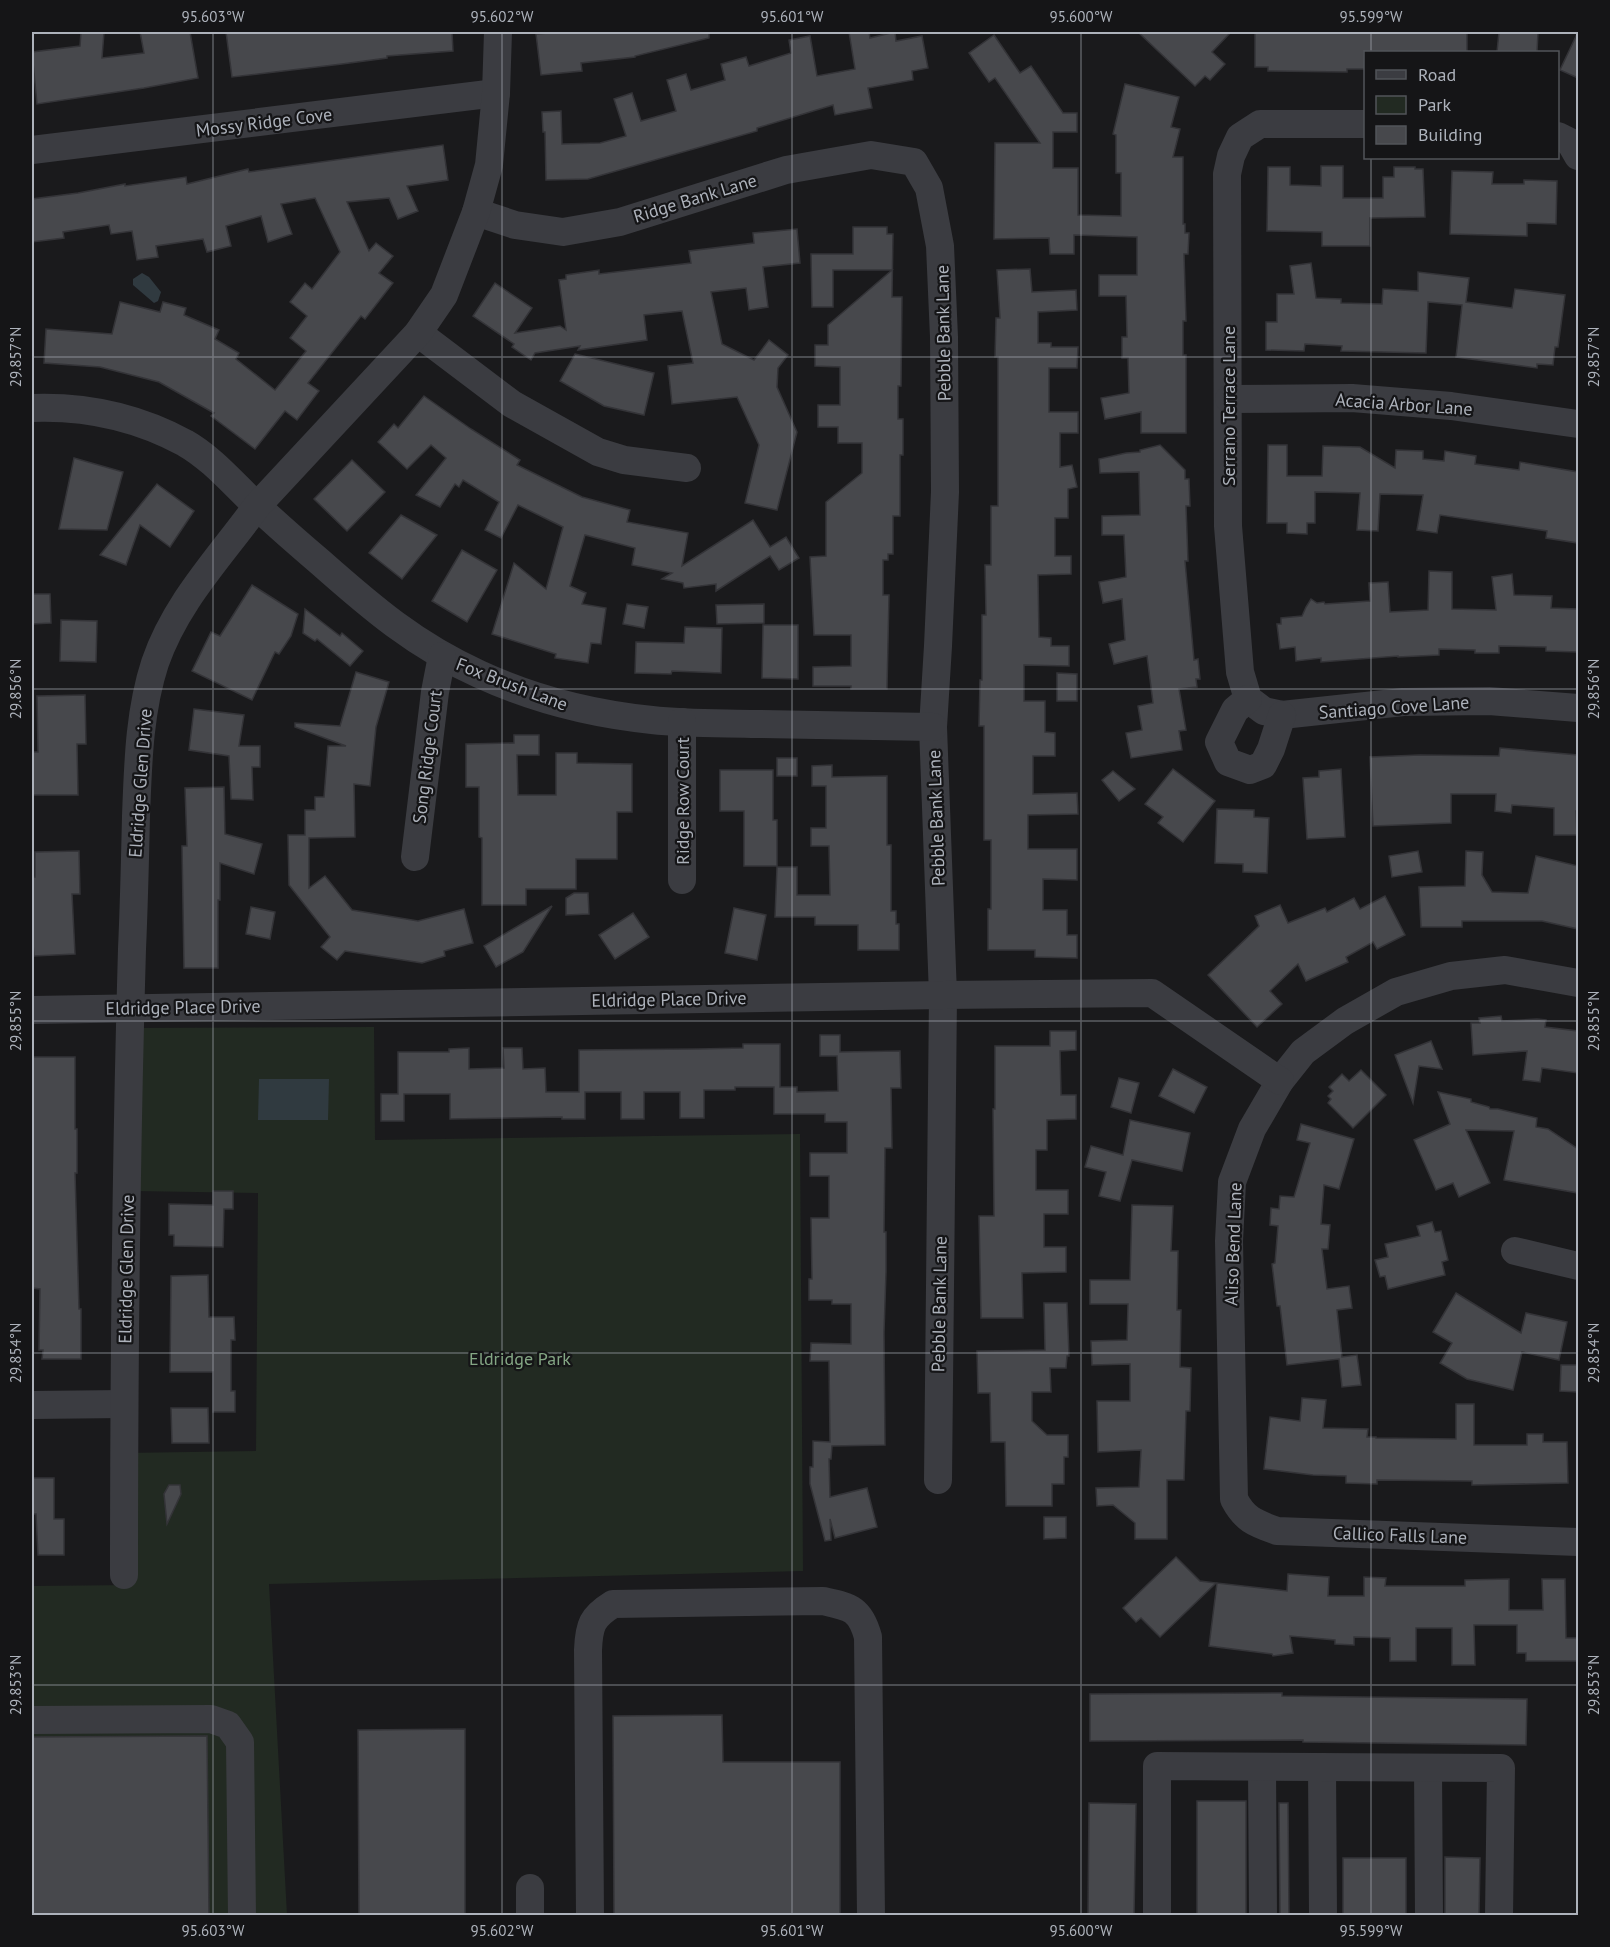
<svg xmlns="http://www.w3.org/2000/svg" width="1610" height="1947" font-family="'PT Sans',sans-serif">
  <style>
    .green { fill: #222a22 }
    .water { fill: #303a40 }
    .building { fill: #47484c; stroke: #343438; stroke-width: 1.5 }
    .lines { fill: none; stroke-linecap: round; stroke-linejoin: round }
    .minor { stroke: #3b3c41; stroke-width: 28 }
    .ticks { fill: none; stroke: #adb2bb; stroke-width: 1.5; stroke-opacity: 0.45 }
    .labels { text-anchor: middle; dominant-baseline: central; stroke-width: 4.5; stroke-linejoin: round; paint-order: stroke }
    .street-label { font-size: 18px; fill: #adb2bb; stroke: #151517 }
    .park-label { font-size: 18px; fill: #84a684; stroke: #151517 }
    .neatline { fill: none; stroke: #adb2bb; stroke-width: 2 }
    .ticks-label { font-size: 15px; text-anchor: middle; fill: #adb2bb }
  </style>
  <rect width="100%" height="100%" fill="#1a1a1c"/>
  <path class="green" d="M374,1027L375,1140L800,1134L803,1571L269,1584L287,1915H32V1586L133,1585L124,1453L256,1451L258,1193L134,1191L131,1028Z"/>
  <g class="water">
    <path d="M142,273L149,277L161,292L158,301L154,303L133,285V279Z"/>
    <path d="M259,1079H329L328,1120H258Z"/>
  </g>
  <g class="building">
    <path d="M81,32H104L102,58L144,53L140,32H190L198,78L144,88L37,104L32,52L80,46Z"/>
    <path d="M226,32H452L453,51L387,56V58L342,64L232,77Z"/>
    <path d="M560,32H709V38L635,56V57L581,63L582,71L541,75L536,34Z"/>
    <path d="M849,32H869L870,38L895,32L896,41L922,36L928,68L912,71L913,80L868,88L872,108L835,115L833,105L757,128V131L588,179L546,180L545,132H543L542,112L561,111L562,144L600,143L626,136L614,99L632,93L641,121L676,111L667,80L686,74L691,90L725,80L721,64L746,57L749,66L791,53L789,40L810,36L817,76L855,69Z"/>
    <path d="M1138,32H1231L1212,52L1225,64L1210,80L1205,76L1195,86Z"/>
    <path d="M1255,32H1467V52H1364L1365,69H1347V72L1268,71V67H1255Z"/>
    <path d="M1499,32H1538L1537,52H1497Z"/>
    <path d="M1578,32V78L1560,70Z"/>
    <path d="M994,35L1020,73L1031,66L1063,113H1077V132H1053V168H1078V215L1121,216V173H1116V135L1113,134L1125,84L1179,97L1171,127L1180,129L1173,157H1183V224H1185V233H1189L1188,254H1184L1186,321H1183V355H1186V433H1141V412L1105,419L1101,398L1129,393L1128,358H1122V337H1127L1126,296H1099V275H1137V237L1074,235V254H1050L1049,238L994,239L995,143H1040L995,78L989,82L969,53Z"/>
    <path d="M443,145L448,180L407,186L418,211L398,219L389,198L347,202L369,251L376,243L393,256L379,273L393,283L365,319L361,316L308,383L319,391L297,420L285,411L255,449L211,416L214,413L159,382L100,367L44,363L46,329L112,334L120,302L160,312L163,302L186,308L184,315L219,330L215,339L239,353L236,359L275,390L306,351L290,338L307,316L290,302L305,283L312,289L340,252L315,198L281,204L292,234L268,242L261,216L226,226L231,246L207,252L203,239L156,246L158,257L137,260L132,231L111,234L109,225L63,232L64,238L32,242V199L78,193L125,184V186L186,177L187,184L248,169L249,172Z"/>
    <path d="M1321,166H1343V198H1383V177H1394V167H1415V169H1423L1425,217L1370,218V246H1322V232L1267,231L1268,167H1290V185L1321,186Z"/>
    <path d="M1452,171L1493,172L1492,184H1524V180L1557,181L1556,224L1527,223V236L1450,234Z"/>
    <path d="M853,227H887V234H893L892,297H902L901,386H898V419H903V455H900V516H893V554H888V560H883V595H889L887,689H851V686H813V667L851,666V635H814L810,557L826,556V502L862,473V443H838V427H818V405H840V367L815,366V345H828V325L892,270H833V307H812L811,254H853Z"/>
    <path d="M797,229L800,263L763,267L768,307L749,310L746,288L711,292L722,344L754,360L769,340L788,355L778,368L777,387L797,432L777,510L745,503L759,445L737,397L672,404L668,366L693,363L682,311L644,315L647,340L578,350L580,346L535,353L531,360L512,347L514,344L473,316L495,283L532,308L515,333L560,326L566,330L559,280L566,279V275L599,270V274L691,263L689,251L754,243L753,233Z"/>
    <path d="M1311,263L1316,298L1341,299V303L1382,304L1383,289L1418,291V272L1469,278L1466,302L1512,308L1515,289L1565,295L1558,347H1555L1553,365L1537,364V368L1456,357L1462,305L1428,302L1426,353L1341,351L1342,346L1305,344L1304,351L1266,350V322H1277V294H1294L1290,266Z"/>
    <path d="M1030,269L1032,292L1076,290L1077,310L1038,312V343H1051V347H1078L1077,368H1049V412H1078V433H1060V467L1072,465L1077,487L1068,489V518H1055V556H1071V574L1038,575L1039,637L1051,638V646H1069V666L1024,665V701H1045V732L1055,733V756H1033V794L1077,793L1078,814L1028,815V849H1077V880L1043,879V910H1067V935H1077V958L1035,957V950H988V909H991V840H984V726H979L980,680H982V615H986L985,565H991V506H998V357H995L996,318H1000L997,270Z"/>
    <path d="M575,354L654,373L644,415L604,406L560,381Z"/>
    <path d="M424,396L471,429L520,460L517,465L582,497L630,510L627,522L688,533L682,566L753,520L770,547L786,537L799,558L779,570L770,556L716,591V584L684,588L683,583L662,579L672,573L632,565L635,548L585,535L570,586L586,593L582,604L606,608L601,644L591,643L588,663L555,658L556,654L492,634L514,563L546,589L563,527L518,505L501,538L485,530L499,502L463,480L459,487L455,484L440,507L416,495L446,458L431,445L407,469L378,442L394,424L398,428Z"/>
    <path d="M1160,445L1185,470V479H1189L1190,506H1186L1188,561H1185L1194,660L1198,659L1200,679H1196L1197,687L1179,689L1186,730L1179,731L1182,750L1131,758L1126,733L1142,730L1138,706L1153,703L1147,656L1114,664L1109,644L1125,640L1122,599L1103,603L1099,582L1126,577L1124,535H1102V516L1140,515L1139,472L1100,473L1099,459L1126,453L1140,452V450Z"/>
    <path d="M1268,445H1287V476H1322L1323,446L1360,447L1395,468L1396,450L1423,451V459L1444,461L1445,451L1476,456L1475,464L1519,470L1520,462L1578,472V543L1546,538L1547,531L1440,515L1437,533L1417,530L1423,495L1380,494L1378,531L1357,530L1360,493L1315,492V523H1307V534L1287,533V523H1267Z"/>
    <path d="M74,458L123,472L107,530L59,529Z"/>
    <path d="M352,460L385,492L347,531L314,499Z"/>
    <path d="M157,484L194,511L170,547L140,525L126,565L100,555Z"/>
    <path d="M401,515L437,535L402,579L369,553Z"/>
    <path d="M462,550L497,570L467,622L432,601Z"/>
    <path d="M1429,571L1452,572V609L1496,610L1492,577L1512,574L1514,595L1552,596L1551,608L1578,609V652L1546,651V647L1499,646V653H1475V650L1439,649V655L1398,657V656L1321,662V658L1296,661L1295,647L1280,649L1277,624H1281V618L1302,616L1306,607L1311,599L1317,603L1324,602L1325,604L1370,601L1369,583L1388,582L1390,612L1428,610Z"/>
    <path d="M252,585L298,614L291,636L279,654L275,652L252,700L192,671L211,632L220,636Z"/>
    <path d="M32,594H50L51,623L32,624Z"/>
    <path d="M627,604L648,607L644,628L623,624Z"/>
    <path d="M764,604V623L717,624L716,605Z"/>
    <path d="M305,609L340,636L342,633L363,651L350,666L317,639L315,641L303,633Z"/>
    <path d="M61,620L97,621L96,662L60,661Z"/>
    <path d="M763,625H798V679L762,678Z"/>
    <path d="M685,627L722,628L721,673L672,671L671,674L635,673L636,642L684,643Z"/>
    <path d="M356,672L389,682L376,727L370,786L354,784L355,837L309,838V888L325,876L352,910L418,921L464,909L473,943L444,951L445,956L422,963L345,951L337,960L321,947L330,937L289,885L288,835H305V810H315V797H324L328,746H346L295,727V723L340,726Z"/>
    <path d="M1057,673L1077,674V701H1057Z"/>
    <path d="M85,695L86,744H77L78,795H32V752H38L37,696Z"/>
    <path d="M194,709L244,715L239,746H260V767H252L253,800L231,799L229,756L189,750Z"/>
    <path d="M514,735H539V755H517L518,795H556V753H577V763L632,764V812H617V859H576V889H526V905H482V838L479,837V787H466V744L514,743Z"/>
    <path d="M1500,748L1578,755V811H1576L1577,835H1554V808L1512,805L1511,813L1495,811L1496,794H1451V823L1373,826L1370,757L1420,755L1499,756Z"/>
    <rect x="777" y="758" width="20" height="18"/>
    <path d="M832,765V777L887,776V845H891V911H896V924H899V950H858V925H815V917H775L777,867H797V895H830L829,846H811V828H826V786H812V766Z"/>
    <path d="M1173,769L1215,801L1183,842L1158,823L1163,817L1145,804Z"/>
    <path d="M1341,769L1345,837L1307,839L1303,778L1319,777V771Z"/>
    <path d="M720,770H773V820H777V866H744V811H720Z"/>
    <path d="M1113,771L1135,789L1119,801L1102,780Z"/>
    <path d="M224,787L225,834L262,844L254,874L220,863V900H218V968H184L182,846H187L185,788Z"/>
    <path d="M1217,809L1254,810V817L1269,818L1267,873L1243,872V864L1215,863Z"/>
    <path d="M79,851L80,894H72L75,954L34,956L32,932V877H35V852Z"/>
    <path d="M1418,851L1422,872L1392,877L1389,856Z"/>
    <path d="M1466,851L1483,852L1482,875L1492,892L1528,893L1536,856L1578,866V929L1542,921H1462V927H1421L1419,887L1465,886Z"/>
    <path d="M574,893H588L589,914L566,915V898Z"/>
    <path d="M1385,896L1405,935L1377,949L1373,942L1346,957L1348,962L1306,981L1298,964L1270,991L1282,1004L1257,1027L1208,975L1259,926L1255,916L1280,905L1288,923L1325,908L1327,912L1354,898L1360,909Z"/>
    <path d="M552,906L523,952L496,967L484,946Z"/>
    <path d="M251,907L275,912L270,939L246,934Z"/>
    <path d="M734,908L766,915L757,960L725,953Z"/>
    <path d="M633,913L649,937L615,959L599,935Z"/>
    <path d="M1501,1016L1502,1021L1537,1019L1546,1020L1545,1027L1578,1031V1073L1542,1068L1540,1082L1523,1080L1527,1051L1473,1055L1471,1023H1480L1479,1018Z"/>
    <path d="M1050,1031H1076V1050L1060,1051L1061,1095H1076V1119L1047,1120V1150H1036V1190H1068V1214H1044V1247H1066V1272L1022,1273L1023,1318H981L979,1216H994L993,1109H995V1046H1050Z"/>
    <path d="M820,1035H840V1052L900,1051L901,1088H891L892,1148H885L884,1232H886V1272L884,1333L885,1445L832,1446L831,1459H829L830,1497L867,1488L877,1527L835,1538L830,1519L831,1540L825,1541L810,1484V1467H813V1441L830,1442L829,1361H810L811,1343L851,1344V1304H832V1300H809V1279H812L811,1218H829V1176H810V1153H847V1122H825V1114H774V1087H735V1090H704V1118H680V1092H644V1119H621V1092H585V1119H562V1117L450,1119V1094H404V1121H381V1094H398V1052H449V1049L469,1048V1069L504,1068L503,1048H522L523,1069L545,1068L546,1092H579V1050L698,1049L743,1048V1044H780V1087H797V1092L838,1091L837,1056H820Z"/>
    <path d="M1431,1041L1442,1069L1419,1066L1413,1103L1395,1055Z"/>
    <path d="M32,1057H75V1129H77V1173H75L79,1309H81V1359H42L43,1350H39L40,1289L32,1288Z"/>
    <path d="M1173,1069L1207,1087L1194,1113L1159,1096Z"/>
    <path d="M1361,1070L1386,1095L1353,1128L1328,1103L1331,1099L1328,1096L1333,1091L1329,1087L1342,1074L1349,1081Z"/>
    <path d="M1119,1078L1139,1083L1131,1113L1111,1107Z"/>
    <path d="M1438,1092L1471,1099V1102L1489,1107L1490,1109H1498L1537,1118L1536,1127L1548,1129L1578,1149V1193L1504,1180L1514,1131L1466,1130L1490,1183L1459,1197L1453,1183L1436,1190L1414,1140L1450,1124Z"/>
    <path d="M1130,1120L1190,1133L1182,1171L1132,1160L1120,1201L1099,1196L1106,1172L1085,1167L1091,1146L1123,1155Z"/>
    <path d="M1301,1124L1354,1139L1339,1189L1324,1185L1321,1224L1330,1225L1328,1249H1322L1327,1289L1349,1286L1352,1308L1337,1310L1342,1357L1357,1355L1361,1385L1342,1387L1339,1359L1287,1365L1280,1306H1277L1272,1264L1275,1263L1278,1226L1270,1225L1271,1208L1279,1209L1280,1196L1294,1197L1310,1143L1297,1140Z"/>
    <path d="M213,1191H233V1209H224L223,1247L174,1246V1235H169V1204L213,1205Z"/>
    <path d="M1132,1205L1173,1206L1171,1251H1178L1177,1310H1181L1180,1367L1191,1368L1190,1411H1186L1184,1480H1167V1539H1135V1523L1113,1505L1097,1506L1096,1488L1139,1487L1141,1450L1098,1452L1097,1401H1130V1364L1092,1365L1091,1341L1127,1340L1128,1304H1090V1280H1130Z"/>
    <path d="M1432,1222L1435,1232L1441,1231L1448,1260L1442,1262L1445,1275L1388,1289L1385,1276L1380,1277L1375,1260L1388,1257L1385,1244L1420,1236L1417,1226Z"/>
    <path d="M208,1275L209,1317H234L235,1340H231V1391H235V1412H213V1372H170L171,1276Z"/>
    <path d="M1456,1293L1521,1333L1526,1313L1567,1322L1559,1360L1522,1352L1513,1390L1467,1379L1440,1363L1452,1343L1433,1332Z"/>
    <path d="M1044,1303H1067L1069,1356H1067L1066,1368H1050L1051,1392H1032V1421L1047,1435H1068V1457H1064V1484H1052V1506H1006L1005,1442H991L990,1393H978L977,1351L1045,1350Z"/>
    <path d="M1561,1365H1578V1392L1560,1391Z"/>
    <path d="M1302,1398L1326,1400L1323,1428L1368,1429L1367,1437H1376V1438L1456,1439V1404H1474V1445H1527V1434H1543V1442H1567L1568,1483L1472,1485V1481L1377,1480V1484L1346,1483V1476L1313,1475L1264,1469L1270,1417L1300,1421Z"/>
    <path d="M171,1408H208L209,1443H172Z"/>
    <path d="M32,1478H54V1519H64V1555H38L36,1514H32Z"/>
    <path d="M169,1485H180L181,1494L167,1524L164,1494Z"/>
    <path d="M1044,1517H1066V1538L1044,1539Z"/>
    <path d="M1176,1557L1200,1581L1216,1583L1160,1637L1141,1618L1136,1622L1123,1608Z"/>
    <path d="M1288,1574L1329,1577L1328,1596H1364V1577L1386,1578L1385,1586H1465V1580L1509,1579V1610H1543L1542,1579H1565L1566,1638H1578V1661H1526V1653H1517V1625H1474L1475,1665H1452V1628H1416V1661H1390V1638L1354,1637V1645L1335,1644V1640L1290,1636L1293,1653L1273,1656L1272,1654L1209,1646L1217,1583L1287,1591Z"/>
    <path d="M1282,1693V1696L1527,1699L1526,1745L1303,1742V1740L1090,1741V1694Z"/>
    <path d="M722,1715L723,1762H840V1916H614L613,1716Z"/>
    <path d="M465,1729V1916H359L358,1730Z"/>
    <path d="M32,1737L207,1736L209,1916H32Z"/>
    <rect x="1197" y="1801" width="49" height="115"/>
    <path d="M1089,1803L1136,1804L1134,1916H1088Z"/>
    <path d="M1279,1803H1288L1289,1916H1280Z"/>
    <path d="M1445,1857L1480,1858L1479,1916H1445Z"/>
    <rect x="1343" y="1858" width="63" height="58"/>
  </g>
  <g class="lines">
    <g class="minor">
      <path d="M1366,124H1260L1240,137L1231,156L1227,174L1228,526L1240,672L1248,699L1264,711L1282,715L1403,702L1489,701L1578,708"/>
      <path d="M1558,136L1570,142L1578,156"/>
      <path d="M32,150L496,93"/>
      <path d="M476,212L515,225L563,232L620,222L786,170L871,155L914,162L929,188L940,246L944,337L945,492L938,646L933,727L943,995L938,1480"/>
      <path d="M418,333L512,404L598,452L624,460L687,468"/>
      <path d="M1229,399L1352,398L1451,406L1578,424"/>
      <path d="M32,408C86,406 137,417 185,443C213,459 234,485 257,506C277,525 299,544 320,562C372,608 415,645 479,674C533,699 593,714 652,720C687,724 723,723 757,724C816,725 874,726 933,727"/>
      <path d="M1248,699L1235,710L1219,742L1228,762L1250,770L1263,765L1271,749L1282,715"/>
      <path d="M682,722V880"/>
      <path d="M415,857L435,692L442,656"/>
      <path d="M1578,983L1505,970L1451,976L1396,992L1345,1021L1303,1052L1280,1081L1252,1129L1232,1182L1229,1241L1234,1499C1245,1520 1255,1523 1277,1531L1578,1542"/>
      <path d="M32,1010L943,995L1152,993L1280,1081"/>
      <path d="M1515,1251L1578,1266"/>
      <path d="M32,1405L124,1404"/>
      <path d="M124,1575C124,1366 126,1158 132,949C134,905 135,861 136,816C138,765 139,712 155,663C176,602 220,557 257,506L418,333L444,295L476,212L489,165L496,93L498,32"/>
      <path d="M32,1720L211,1719L228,1725L240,1742L242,1916"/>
      <path d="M1262,1767L1263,1916"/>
      <path d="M1322,1767L1323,1916"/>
      <path d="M1428,1768L1429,1916"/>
      <path d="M530,1888V1916"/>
      <path d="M590,1916L588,1650C589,1625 592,1617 613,1604L823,1601C850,1607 860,1608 868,1637L871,1916"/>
      <path d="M1157,1916V1766L1501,1768L1499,1916"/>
    </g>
  </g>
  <path class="ticks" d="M213,32V1916M502,32V1916M792,32V1916M1081,32V1916M1371,32V52M1371,158V1916M32,357H1578M32,689H1578M32,1021H1578M32,1353H1578M32,1685H1578"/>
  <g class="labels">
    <g class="street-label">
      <text transform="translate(264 122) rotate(-7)">Mossy Ridge Cove</text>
      <text transform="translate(695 198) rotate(-17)">Ridge Bank Lane</text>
      <text transform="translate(943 333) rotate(-91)">Pebble Bank Lane</text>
      <text transform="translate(1404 404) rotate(4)">Acacia Arbor Lane</text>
      <text transform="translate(1228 406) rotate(-90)">Serrano Terrace Lane</text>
      <text transform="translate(512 684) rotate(21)">Fox Brush Lane</text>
      <text transform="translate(1394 707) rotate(-4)">Santiago Cove Lane</text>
      <text transform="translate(427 757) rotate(-83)">Song Ridge Court</text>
      <text transform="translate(140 783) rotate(-86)">Eldridge Glen Drive</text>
      <text transform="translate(682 801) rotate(-90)">Ridge Row Court</text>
      <text transform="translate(936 818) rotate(-92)">Pebble Bank Lane</text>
      <text transform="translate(669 999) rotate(-1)">Eldridge Place Drive</text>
      <text transform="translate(183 1007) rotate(-1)">Eldridge Place Drive</text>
      <text transform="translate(1233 1244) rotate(-88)">Aliso Bend Lane</text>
      <text transform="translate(126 1269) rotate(-89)">Eldridge Glen Drive</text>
      <text transform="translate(939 1304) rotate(-89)">Pebble Bank Lane</text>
      <text transform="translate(1400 1535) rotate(2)">Callico Falls Lane</text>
    </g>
    <g class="park-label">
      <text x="520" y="1358">Eldridge Park</text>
    </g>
  </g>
  <rect width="1610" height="1947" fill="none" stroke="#151517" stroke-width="66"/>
  <rect x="1364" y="51" width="195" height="108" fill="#151517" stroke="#525459" stroke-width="1.5"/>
  <rect x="1376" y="70" width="30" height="9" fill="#3b3c41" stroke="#525459" stroke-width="1.5"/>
  <text x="1418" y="81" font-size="18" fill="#adb2bb">Road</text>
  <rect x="1376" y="96" width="30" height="18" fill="#222a22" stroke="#525459" stroke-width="1.5"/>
  <text x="1418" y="111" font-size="18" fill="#adb2bb">Park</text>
  <rect x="1376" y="126" width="30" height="18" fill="#47484c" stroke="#525459" stroke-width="1.5"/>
  <text x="1418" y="141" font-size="18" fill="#adb2bb">Building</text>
  <rect x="33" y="33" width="1544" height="1881" class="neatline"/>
  <g class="ticks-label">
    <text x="213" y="22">95.603°W</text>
    <text x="502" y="22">95.602°W</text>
    <text x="792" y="22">95.601°W</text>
    <text x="1081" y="22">95.600°W</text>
    <text x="1371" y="22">95.599°W</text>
    <text transform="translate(16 357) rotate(-90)" y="5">29.857°N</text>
    <text transform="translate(1594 357) rotate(-90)" y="5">29.857°N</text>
    <text transform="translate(16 689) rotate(-90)" y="5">29.856°N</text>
    <text transform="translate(1594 689) rotate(-90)" y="5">29.856°N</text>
    <text transform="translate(16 1021) rotate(-90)" y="5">29.855°N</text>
    <text transform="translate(1594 1021) rotate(-90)" y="5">29.855°N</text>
    <text transform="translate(16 1353) rotate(-90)" y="5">29.854°N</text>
    <text transform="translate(1594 1353) rotate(-90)" y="5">29.854°N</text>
    <text transform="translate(16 1685) rotate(-90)" y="5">29.853°N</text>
    <text transform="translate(1594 1685) rotate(-90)" y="5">29.853°N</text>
    <text x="213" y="1936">95.603°W</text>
    <text x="502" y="1936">95.602°W</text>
    <text x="792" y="1936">95.601°W</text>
    <text x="1081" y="1936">95.600°W</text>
    <text x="1371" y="1936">95.599°W</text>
  </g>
</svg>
